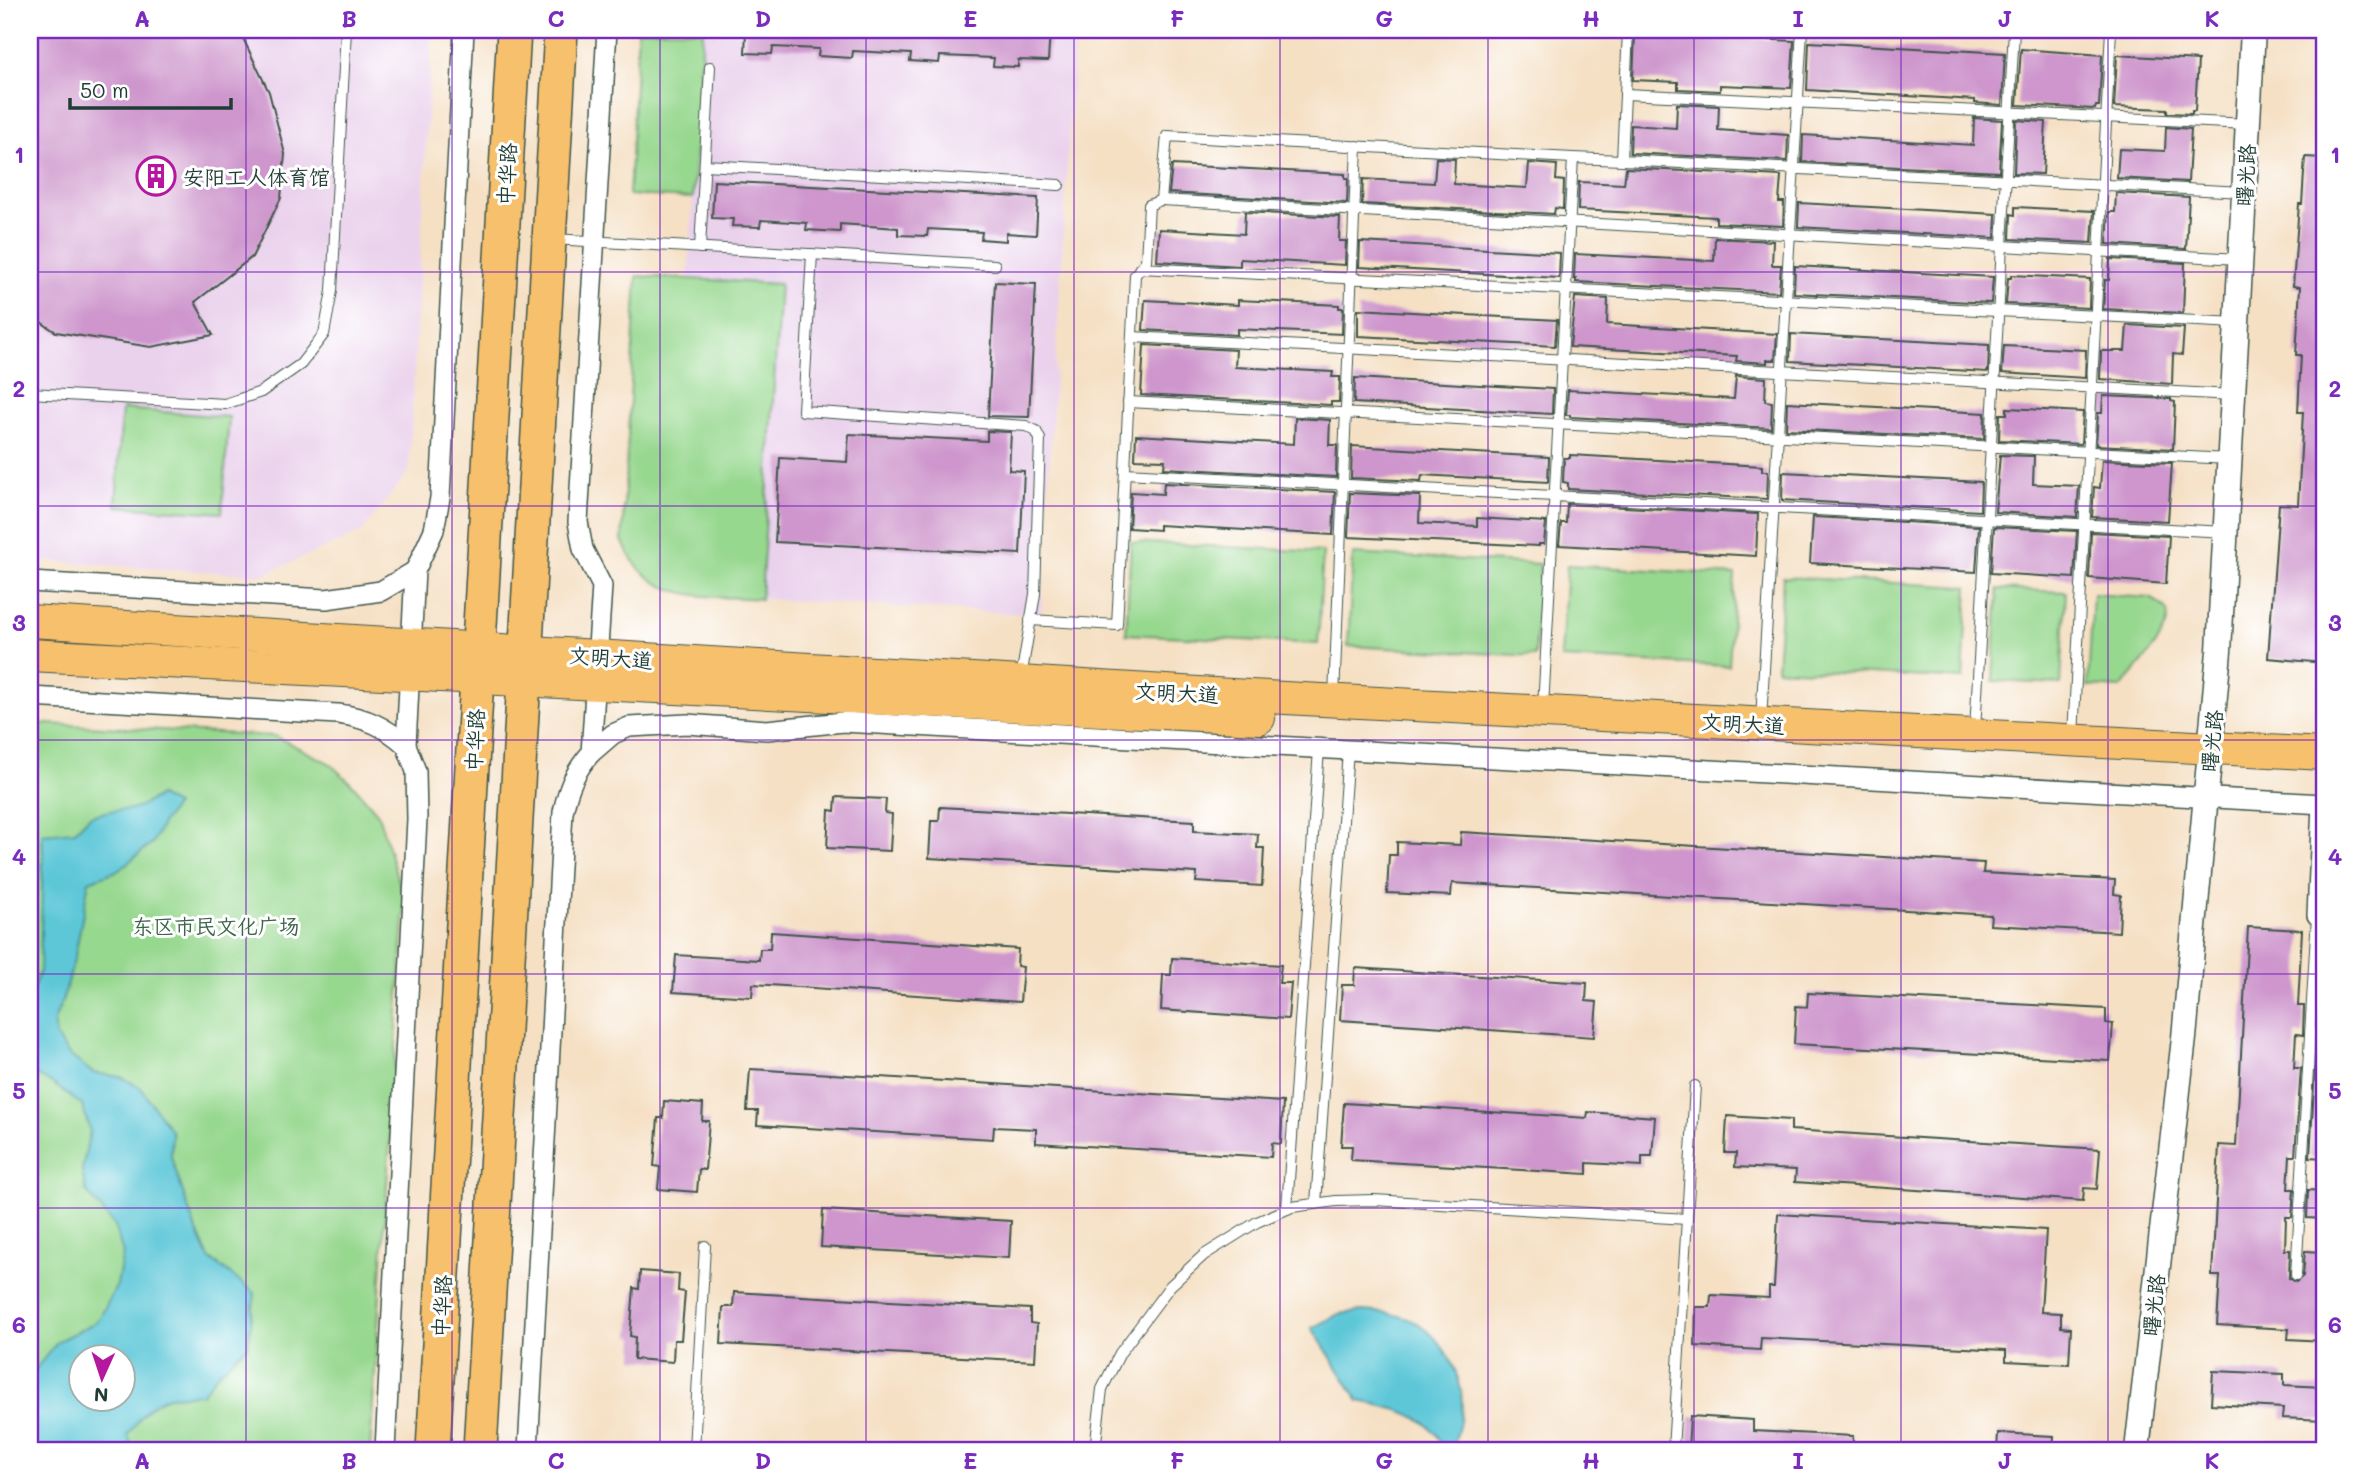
<svg xmlns="http://www.w3.org/2000/svg" width="2354" height="1480" font-family="Mali,'LXGW WenKai TC',sans-serif">
  <style>
    .built { fill: #ead1ec }
    .green { fill: #97d88f; stroke: #5b8a62; stroke-width: 2; fill-rule: evenodd }
    .water { fill: #5dc7d8; stroke: #3e8286; stroke-width: 2; fill-rule: evenodd }
    .building { fill: #ce96cc }
    .lines { fill: none; stroke-linecap: round; stroke-linejoin: round }
    .service-casing { stroke: #3f554a; stroke-width: 12 }
    .minor-casing { stroke: #3f554a; stroke-width: 22 }
    .tertiary-casing { stroke: #3f554a; stroke-width: 27 }
    .primary-casing { stroke: #3f554a; stroke-width: 34 }
    .trunk-casing { stroke: #3f554a; stroke-width: 36 }
    .service { stroke: #fff; stroke-width: 10 }
    .minor { stroke: #fff; stroke-width: 19 }
    .tertiary { stroke: #fff; stroke-width: 24 }
    .primary { stroke: #f7c06c; stroke-width: 32 }
    .trunk { stroke: #f7c06c; stroke-width: 33 }
    .grid { fill: none; stroke: #7b2cbf; stroke-width: 2; stroke-opacity: 0.55 }
    .labels { text-anchor: middle; dominant-baseline: central; stroke-width: 6; stroke-linejoin: round; paint-order: stroke }
    .street-label { font-size: 21px; fill: #1f3d34; stroke: #fff }
    .poi-label { font-size: 21px; fill: #1f3d34; stroke: #fff; text-anchor: start }
    .park-label { font-size: 21px; fill: #3d644b; stroke: #fff }
    .neatline { fill: none; stroke: #7b2cbf; stroke-width: 2.5 }
    .grid-label { font-size: 23px; text-anchor: middle; font-weight: bold; fill: #7b2cbf }
  </style>
  <rect width="100%" height="100%" fill="#fff"/>
  <filter id="ink" filterUnits="userSpaceOnUse"><feTurbulence type="fractalNoise" baseFrequency=".0143" numOctaves="2"/><feDisplacementMap in="SourceGraphic" scale="14" xChannelSelector="R" yChannelSelector="G"/><feConvolveMatrix kernelMatrix="1 2 1 2 8 2 1 2 1" color-interpolation-filters="sRGB"/></filter>
  <filter id="wash" filterUnits="userSpaceOnUse"><feTurbulence type="fractalNoise" baseFrequency=".00686" numOctaves="4" result="noise"/><feDisplacementMap in="SourceGraphic" scale="28" xChannelSelector="R" yChannelSelector="G"/><feGaussianBlur stdDeviation="1.57" result="paint"/><feColorMatrix in="noise" values="0 0 0 0 0 0 0 0 0 0 0 0 0 0 0 0 0 1.4 0 .05"/><feComposite in="paint" operator="in"/></filter>
  <g filter="url(#wash)">
    <rect width="100%" height="100%" fill="#f5e0c4"/>
    <g class="built">
      <path d="M30,30H432L409,471L362,532L262,575L30,560Z"/>
      <path d="M703,30H1075L1041,615L761,599L780,285L688,279Z"/>
    </g>
    <g class="green">
      <path d="M638,30H703L693,198L629,195Z"/>
      <path d="M637,276L780,284L761,599C704,595 647,604 622,540Z"/>
      <path d="M122,409L229,417L222,513L116,506Z"/>
      <path d="M1131,542L1323,552L1318,644L1126,634Z"/>
      <path d="M1353,554L1540,564L1535,656L1348,646Z"/>
      <path d="M1567,565L1735,575L1729,666L1561,658Z"/>
      <path d="M1783,577L1968,587L1963,679L1777,669Z"/>
      <path d="M1998,589L2066,592L2061,684L1993,681Z"/>
      <path d="M2093,594L2150,598C2156,601 2164,605 2167,612C2174,631 2132,673 2121,688L2088,686Z"/>
      <path d="M30,723L275,736L329,763L352,784L378,814L405,903L370,1450H30ZM80,1358H122V1400H80Z"/>
    </g>
    <g class="water">
      <path d="M159,796L176,805L163,822L153,842L119,870L89,881L75,956L66,990L54,1021L56,1037L68,1054L93,1073L121,1077L140,1087L172,1132L171,1157L194,1225L209,1258L255,1293L248,1345L218,1373L202,1394C159,1395 152,1399 128,1435L133,1450H30V1376L58,1341L98,1321L117,1285L123,1253L115,1226L86,1191L82,1170L90,1131L82,1105L52,1083L30,1072V995L40,971L43,854L42,834L75,831L90,816L110,811L135,809ZM80,1358H122V1400H80Z"/>
      <path d="M1361,1311C1381,1312 1402,1314 1419,1324C1443,1340 1462,1374 1462,1403C1462,1419 1457,1435 1452,1450H1444C1434,1415 1391,1407 1359,1401L1312,1328L1339,1314Z"/>
    </g>
    <g id="blocks">
      <g class="building">
        <path d="M30,30H239L269,92L285,154L281,198L252,257L195,302L213,335L151,347L56,332L30,315Z"/>
        <path d="M746,30H1050L1048,61L1018,60V67L993,66L994,58L940,56L939,63L910,61L911,54L853,51L852,58L818,56L819,49L773,47L772,54L745,53Z"/>
        <path d="M1635,32L1794,41L1791,88L1720,85V91L1678,89V82L1633,80Z"/>
        <path d="M1809,42L2005,53L2002,105L1975,103V100L1807,90Z"/>
        <path d="M2021,49L2102,55L2099,106H2096L2095,109L2017,105Z"/>
        <path d="M2117,55L2198,60L2195,111H2192V114L2167,113V109L2114,107Z"/>
        <path d="M1677,104L1719,106L1718,130L1788,135L1787,161L1630,153L1631,125L1676,128Z"/>
        <path d="M1974,118L2002,120L1999,172L1802,162L1803,135L1973,145Z"/>
        <path d="M2016,120L2046,122L2043,174L2014,173Z"/>
        <path d="M2166,127L2191,129L2188,182L2117,178L2119,149L2165,151Z"/>
        <path d="M2305,157L2324,158V442L2320,506L2324,507V663L2268,658L2279,504L2298,505L2303,412H2298L2301,355H2296L2300,287L2293,286L2299,204H2302Z"/>
        <path d="M1436,158L1455,159L1454,184L1527,188L1529,163L1557,165L1556,180L1564,181L1563,209L1555,208L1554,214L1362,204L1363,179L1434,183Z"/>
        <path d="M1172,165L1345,174V178H1348L1347,203L1169,193Z"/>
        <path d="M1626,168L1781,176L1779,202H1784L1783,226L1716,223V217L1578,210L1579,182L1624,184Z"/>
        <path d="M714,181L1038,198L1036,235L1006,233V241L981,239L982,232L928,229L927,236L898,235V228L840,224V232L806,230L807,223L761,220L760,227L732,226L733,219L712,218Z"/>
        <path d="M2116,193L2189,197L2186,249L2107,244L2109,212H2115Z"/>
        <path d="M1799,203L1996,214L1995,238L1798,227Z"/>
        <path d="M2015,207L2094,211L2092,243L2010,239L2011,214L2015,215Z"/>
        <path d="M1245,212L1340,217L1339,241H1346L1345,265L1240,259V266L1157,261L1159,229L1244,234Z"/>
        <path d="M1715,238L1773,241L1772,265H1781L1779,292L1576,282V279H1574L1575,254L1714,261Z"/>
        <path d="M1360,242L1560,253L1559,278L1359,267Z"/>
        <path d="M2110,259L2185,263L2183,313L2103,309L2105,280H2109Z"/>
        <path d="M1795,266L1993,277L1991,303L1794,293Z"/>
        <path d="M2011,275L2090,279L2089,308L2006,304L2008,278H2011Z"/>
        <path d="M995,282L1036,284L1029,417L988,416Z"/>
        <path d="M1575,297L1608,299L1607,324L1777,334L1775,360H1767V363L1736,361L1737,356L1570,347Z"/>
        <path d="M1145,300L1238,305V300L1339,305V308H1343L1342,334L1237,329V335L1143,330Z"/>
        <path d="M1358,309L1557,320L1555,346L1358,336Z"/>
        <path d="M2127,325L2184,328L2182,355L2173,354L2172,384L2100,379L2101,351H2125Z"/>
        <path d="M1791,334L1989,345L1988,372L1790,361Z"/>
        <path d="M1144,345L1236,350L1235,367L1333,372L1332,377H1340L1339,402H1331V405L1141,395Z"/>
        <path d="M2004,346L2086,350L2085,378L2002,373Z"/>
        <path d="M1736,376L1766,378L1765,401L1772,402L1771,428L1570,417V415H1566L1568,390L1734,399Z"/>
        <path d="M1355,378L1553,389L1552,414L1354,403Z"/>
        <path d="M2103,396L2171,399V401L2175,402L2173,449L2096,445L2098,413H2102Z"/>
        <path d="M1787,402L1985,413L1984,439L1786,429Z"/>
        <path d="M2007,408L2083,412L2081,444L1999,440L2000,414H2007Z"/>
        <path d="M1295,418L1330,420L1329,445H1337L1336,477L1164,468L1165,460L1135,459L1136,435L1294,444Z"/>
        <path d="M987,431L1011,432L1009,470L1024,471L1020,554L775,542L780,458L847,462L849,434L987,441Z"/>
        <path d="M1352,446L1549,457L1548,482L1422,475L1421,481L1351,478Z"/>
        <path d="M1570,455L1762,466V471H1768L1767,499L1568,489V483L1563,482L1564,458H1570Z"/>
        <path d="M2000,455L2034,456L2033,484L2079,486L2077,517L1995,512Z"/>
        <path d="M2102,460L2172,463L2168,521L2092,517L2094,487L2100,488Z"/>
        <path d="M1783,472L1981,482L1980,511L1782,500Z"/>
        <path d="M1164,483L1335,492L1333,535L1159,525V530L1129,528L1131,492L1163,494Z"/>
        <path d="M1350,493L1420,496L1419,523L1477,526V518L1546,522L1544,544H1539V546L1348,537Z"/>
        <path d="M1567,504L1758,514L1756,556L1559,545L1561,523H1566Z"/>
        <path d="M1813,517L1979,526L1976,572L1810,563Z"/>
        <path d="M1994,527L2077,531L2074,578L1991,573Z"/>
        <path d="M2091,532L2169,536L2166,584L2089,578Z"/>
        <path d="M836,797L886,799L885,813L892,814L890,851L827,848L829,810L835,811Z"/>
        <path d="M940,807L1194,821V831L1258,834L1257,848H1264L1262,886L1196,882L1197,873L929,858L931,821H939Z"/>
        <path d="M1461,832L1984,863L1983,873L2115,880L2114,894L2121,895L2119,932L1990,925L1991,915L1452,883L1451,896L1387,893L1389,855H1397V842L1460,845Z"/>
        <path d="M2248,927L2302,930L2298,1006H2304L2303,1035L2296,1034L2294,1068H2301L2295,1156H2290L2288,1189H2294L2292,1217H2286L2285,1250H2290L2289,1278L2296,1282L2303,1276L2305,1251L2324,1252V1341L2288,1339L2289,1329L2217,1325L2220,1276H2212L2219,1145L2236,1146Z"/>
        <path d="M771,932L1018,949L1017,966L1023,967L1020,1002L753,984L752,997L673,992L676,955L759,960L760,949H770Z"/>
        <path d="M1172,958L1281,965L1279,983H1291L1288,1019L1161,1010L1163,975H1171Z"/>
        <path d="M1355,968L1587,983L1586,1001L1597,1002L1594,1037L1340,1020L1342,985H1354Z"/>
        <path d="M1808,993L2106,1009V1023L2113,1024L2110,1061L1794,1044L1796,1006L1807,1007Z"/>
        <path d="M2319,1007L2324,1008V1036H2317Z"/>
        <path d="M750,1069L1283,1102L1281,1144L1272,1143L1271,1157L1036,1143V1129L994,1127L993,1139L757,1125L758,1111H747Z"/>
        <path d="M2315,1069L2324,1070V1158L2310,1157Z"/>
        <path d="M664,1101L703,1104L702,1121H709L705,1170L699,1169L697,1192L658,1189L660,1167L654,1166L658,1118H663Z"/>
        <path d="M1344,1103L1587,1118L1588,1112L1655,1117L1652,1156H1642V1166L1587,1163V1174L1351,1160L1352,1146H1341Z"/>
        <path d="M1727,1116L1791,1120V1130L2100,1149L2097,1189L2084,1188L2083,1201L1795,1182L1796,1170L1735,1167L1736,1153H1725Z"/>
        <path d="M2308,1190L2324,1191V1219L2307,1218Z"/>
        <path d="M823,1210L1011,1221L1009,1258L821,1247Z"/>
        <path d="M1778,1214L2046,1230L2041,1312L2061,1313V1327L2071,1328L2069,1364L2006,1361V1350L1761,1338L1760,1350L1695,1346L1696,1307H1710L1711,1295L1769,1298V1287H1774Z"/>
        <path d="M640,1271L679,1274L678,1291L685,1292L681,1340H674L673,1362L634,1359L635,1337L630,1336L634,1288L639,1289Z"/>
        <path d="M734,1292L1030,1309V1323L1037,1324L1035,1361L721,1344L723,1307H733Z"/>
        <path d="M2213,1371L2284,1374V1385L2324,1387V1420L2282,1418L2283,1408L2211,1404Z"/>
        <path d="M1690,1416L1753,1420V1431L1853,1436V1450H1688Z"/>
        <path d="M1998,1433L2054,1436L2053,1450H1997Z"/>
      </g>
    </g>
  </g>
  <g filter="url(#ink)">
    <use href="#blocks" fill-opacity="0" stroke="#3f554a" stroke-width="2"/>
    <g class="lines">
      <g class="service-casing">
        <g id="service">
          <path d="M1625,94L2248,124"/>
          <path d="M1573,158L1622,160L1628,30"/>
          <path d="M1622,160L2244,192"/>
          <path d="M705,165L1059,185"/>
          <path d="M1161,200L2240,259"/>
          <path d="M553,239L995,265"/>
          <path d="M700,248L710,67"/>
          <path d="M812,254L803,411L1026,426L1036,431L1040,439L1035,594L1021,678"/>
          <path d="M1140,268L2237,323"/>
          <path d="M1132,337L2233,395"/>
          <path d="M30,393L225,404L261,392L301,364L324,334L332,291L346,30"/>
          <path d="M1128,402L2229,459"/>
          <path d="M1125,473L2226,532"/>
          <path d="M1030,620L1117,625L1135,275L1146,261L1149,205L1161,200L1167,136L1573,158L1543,708"/>
          <path d="M1334,697L1357,146"/>
          <path d="M1761,720L1802,30"/>
          <path d="M1975,731L2014,30"/>
          <path d="M2073,736L2111,30"/>
          <path d="M1316,1204L1348,750"/>
          <path d="M1287,1209L1319,749"/>
          <path d="M2296,1275L2317,915"/>
          <path d="M694,1450L705,1246"/>
          <path d="M1095,1450L1102,1389L1120,1353L1170,1286L1204,1255L1257,1222L1292,1207L1336,1201L1374,1200L1687,1219"/>
          <path d="M1673,1450L1695,1086"/>
        </g>
      </g>
      <g class="minor-casing">
        <g id="minor">
          <path d="M30,582L326,599L381,591L415,571"/>
          <path d="M30,697L338,714C367,718 384,726 406,745"/>
          <path d="M591,753L613,734L629,727L687,724L767,730L843,722L2324,804"/>
          <path d="M2322,804L2317,915H2324"/>
          <path d="M385,1450L417,819L416,771L406,745L415,571L434,530L440,498L464,30"/>
          <path d="M528,1450L563,812C568,788 575,771 591,753L602,586L583,549L578,522L607,30"/>
        </g>
      </g>
      <g class="tertiary-casing">
        <path id="tertiary" d="M2137,1450L2184,1038L2219,651L2253,30"/>
      </g>
      <g class="primary-casing">
        <g id="primary">
          <path d="M30,621L1231,695L2324,754"/>
          <path d="M30,655L1259,718"/>
        </g>
      </g>
      <g class="trunk-casing">
        <g id="trunk">
          <path d="M433,1450L514,30"/>
          <path d="M480,1450L561,30"/>
        </g>
      </g>
      <use href="#service" class="service"/>
      <use href="#minor" class="minor"/>
      <use href="#tertiary" class="tertiary"/>
      <use href="#primary" class="primary"/>
      <use href="#trunk" class="trunk"/>
    </g>
  </g>
  <path class="grid" d="M246,30V1450M452,30V1450M660,30V1450M866,30V1450M1074,30V1450M1280,30V1450M1488,30V1450M1694,30V1450M1901,30V1450M2108,30V1450M30,272H2324M30,506H2324M30,740H2324M30,974H2324M30,1208H2324"/>
  <defs>
    <g id="building-ring" transform="scale(2.0125)"><circle r="9.5" fill="#fff" stroke="#b5179e" stroke-width="1.5"/><path d="M-4-6H4V6H1V3H-1V6H-4ZM-2.5-4.3h1.7v1.8h-1.7ZM.8-4.3h1.7v1.8H.8ZM-2.5-1h1.7V.8h-1.7ZM.8-1h1.7V.8H.8Z" fill="#b5179e"/></g>
  </defs>
  <g fill-rule="evenodd">
    <use href="#building-ring" x="156" y="176"/>
  </g>
  <g class="labels">
    <g class="street-label">
      <text transform="translate(506 174) rotate(-87)">中华路</text>
      <text transform="translate(2245 175) rotate(-87)">曙光路</text>
      <text transform="translate(611 657) rotate(4)">文明大道</text>
      <text transform="translate(1177 692) rotate(3)">文明大道</text>
      <text transform="translate(1743 723) rotate(3)">文明大道</text>
      <text transform="translate(474 740) rotate(-87)">中华路</text>
      <text transform="translate(2211 741) rotate(-85)">曙光路</text>
      <text transform="translate(2153 1305) rotate(-84)">曙光路</text>
      <text transform="translate(441 1306) rotate(-87)">中华路</text>
    </g>
    <g class="poi-label">
      <text x="183" y="176">安阳工人体育馆</text>
    </g>
    <g class="park-label">
      <text x="216" y="925">东区市民文化广场</text>
    </g>
  </g>
  <rect width="2354" height="1480" fill="none" stroke="#fff" stroke-width="77"/>
  <g transform="translate(102 1378) rotate(183)"><circle r="33" fill="#ffffff" stroke="#a5b1ae" stroke-width="2"/>
  <path d="M0-5L12 26L0 18L-12 26Z" fill="#b5179e"/>
  <text y="-10" font-size="19" font-weight="bold" text-anchor="middle" fill="#1f3d34">N</text>
  </g>
  <path d="M70 98v10h161v-10" fill="none" stroke="#1f3d34" stroke-width="3.5"/>
  <text x="80" y="98" font-size="21" fill="#1f3d34" stroke="#ffffff" stroke-width="5" paint-order="stroke">50 m</text>
  <rect x="38" y="38" width="2278" height="1404" class="neatline"/>
  <g class="grid-label">
    <text x="142" y="27">A</text>
    <text x="349" y="27">B</text>
    <text x="556" y="27">C</text>
    <text x="763" y="27">D</text>
    <text x="970" y="27">E</text>
    <text x="1177" y="27">F</text>
    <text x="1384" y="27">G</text>
    <text x="1591" y="27">H</text>
    <text x="1798" y="27">I</text>
    <text x="2005" y="27">J</text>
    <text x="2212" y="27">K</text>
    <text x="19" y="163">1</text>
    <text x="2335" y="163">1</text>
    <text x="19" y="397">2</text>
    <text x="2335" y="397">2</text>
    <text x="19" y="631">3</text>
    <text x="2335" y="631">3</text>
    <text x="19" y="865">4</text>
    <text x="2335" y="865">4</text>
    <text x="19" y="1099">5</text>
    <text x="2335" y="1099">5</text>
    <text x="19" y="1333">6</text>
    <text x="2335" y="1333">6</text>
    <text x="142" y="1469">A</text>
    <text x="349" y="1469">B</text>
    <text x="556" y="1469">C</text>
    <text x="763" y="1469">D</text>
    <text x="970" y="1469">E</text>
    <text x="1177" y="1469">F</text>
    <text x="1384" y="1469">G</text>
    <text x="1591" y="1469">H</text>
    <text x="1798" y="1469">I</text>
    <text x="2005" y="1469">J</text>
    <text x="2212" y="1469">K</text>
  </g>
</svg>
